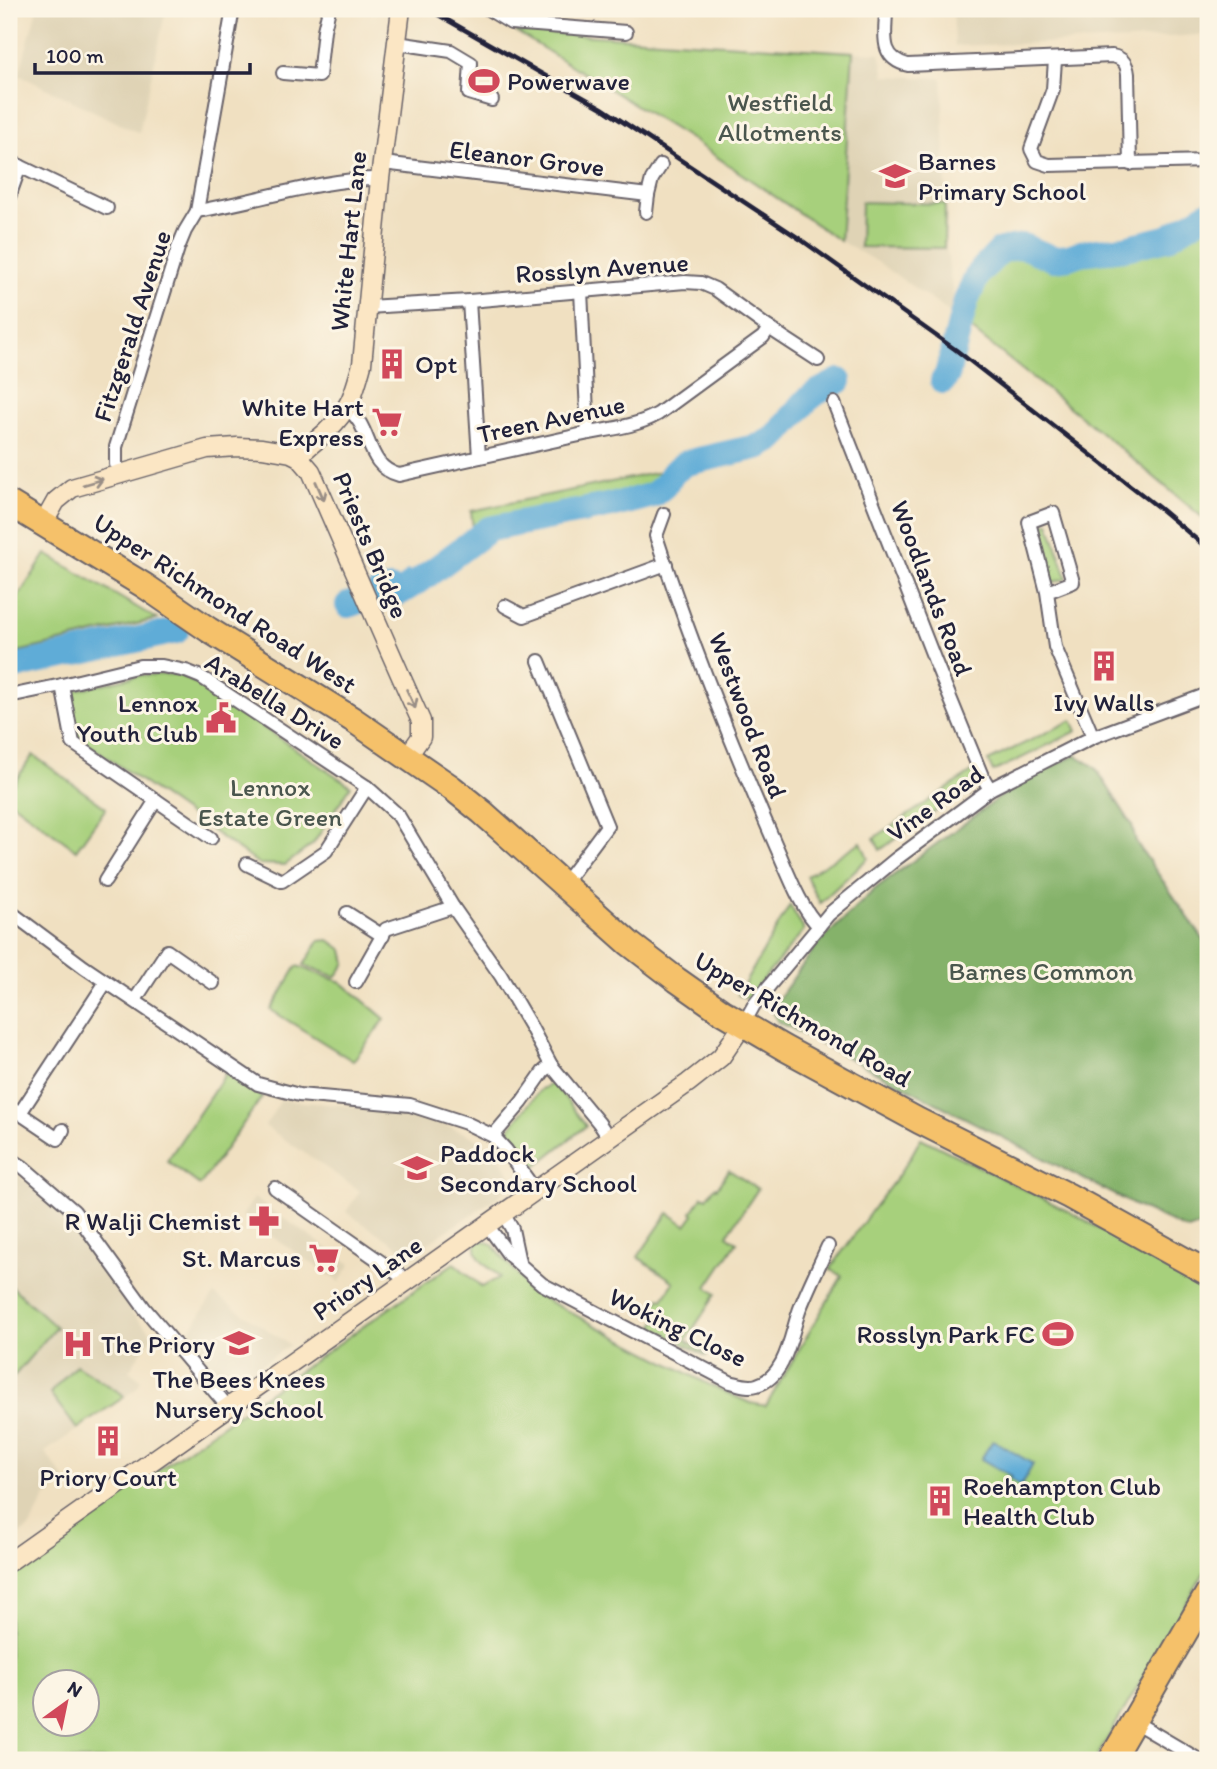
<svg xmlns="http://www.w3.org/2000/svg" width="1217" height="1769" font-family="Itim,sans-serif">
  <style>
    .built { fill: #dfd3b5 }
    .green { fill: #a7d07b; stroke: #64795b; stroke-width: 2; fill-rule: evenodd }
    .forest { fill: #85b26b; stroke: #546a53; stroke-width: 2 }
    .water { fill: #5eacd7; stroke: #406789; stroke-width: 2 }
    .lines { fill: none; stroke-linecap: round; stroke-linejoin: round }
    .stream { stroke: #5eacd7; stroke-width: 4.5 }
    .river { stroke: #5eacd7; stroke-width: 26 }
    .street-casing { stroke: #6a646a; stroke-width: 16 }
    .secondary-casing { stroke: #6a646a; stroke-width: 21 }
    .highway-casing { stroke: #6a646a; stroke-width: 28 }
    .street { stroke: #fff; stroke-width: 12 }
    .secondary { stroke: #fbe6c4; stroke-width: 18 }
    .highway { stroke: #f5c16b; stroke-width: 24 }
    .rail { stroke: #22223b; stroke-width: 4.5 }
    .oneway { stroke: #998e86 }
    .labels { text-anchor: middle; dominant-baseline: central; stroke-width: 6; stroke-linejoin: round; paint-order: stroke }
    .poi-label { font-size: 26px; fill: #22223b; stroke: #fcf5e5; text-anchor: start }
    .park-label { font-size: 26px; fill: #4a564e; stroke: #fcf5e5 }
    .street-label { font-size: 26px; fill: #22223b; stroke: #fcf5e5 }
  </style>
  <rect width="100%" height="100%" fill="#fcf5e5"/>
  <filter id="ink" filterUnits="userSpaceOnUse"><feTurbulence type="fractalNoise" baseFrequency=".0143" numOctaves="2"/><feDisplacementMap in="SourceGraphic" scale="14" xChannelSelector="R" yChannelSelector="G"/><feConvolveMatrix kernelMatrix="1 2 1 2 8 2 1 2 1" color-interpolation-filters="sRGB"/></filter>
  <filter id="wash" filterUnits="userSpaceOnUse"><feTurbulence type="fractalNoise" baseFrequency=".00686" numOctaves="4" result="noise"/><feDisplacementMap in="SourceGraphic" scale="28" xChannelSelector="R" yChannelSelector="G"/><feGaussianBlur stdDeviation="1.57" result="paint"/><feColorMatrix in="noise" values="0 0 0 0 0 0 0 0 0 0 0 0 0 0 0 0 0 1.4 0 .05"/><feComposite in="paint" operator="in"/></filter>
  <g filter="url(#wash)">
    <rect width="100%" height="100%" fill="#f0e0c1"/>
    <g class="built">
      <path d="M37,9H166L139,133L19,75Z"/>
      <path d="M953,9H1208V34L1132,40L955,46Z"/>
      <path d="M853,52L880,53L885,76L942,78L947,221L945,238L956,317L879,263L840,241Z"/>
      <path d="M281,1100L383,1109L432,1119L478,1139L501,1159L512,1178L500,1195L411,1255L346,1212L360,1191L265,1126Z"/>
      <path d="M9,1168L68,1216L133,1314L154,1336L141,1352L129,1371L141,1380L136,1389L45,1452L67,1482L45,1498L30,1527L9,1543Z"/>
      <path d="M254,1198L351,1264L339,1282L242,1216Z"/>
      <path d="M214,1294L290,1345L234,1383L184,1339Z"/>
    </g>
    <g class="green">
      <path d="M515,31L853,52L840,241L692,140Z"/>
      <path d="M861,202L945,204L944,248L860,247Z"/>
      <path d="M1208,220V522L1098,430L966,325C973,301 984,263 1011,255C1026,250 1036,266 1051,266C1064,267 1075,262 1088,259C1116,253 1145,255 1172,244C1185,238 1196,228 1208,220Z"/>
      <path d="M669,470L650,493L473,529L471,511Z"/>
      <path d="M1049,522L1067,578L1051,583L1035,527Z"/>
      <path d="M46,554L157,619L9,654V611Z"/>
      <path d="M177,674L198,684L351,786L313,844L285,865L259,864L78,737L67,692L141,675Z"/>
      <path d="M1072,720L1077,731L993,772L988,761Z"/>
      <path d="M33,755L106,808L76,850L9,800V790Z"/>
      <path d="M975,770L980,780L880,850L874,838Z"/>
      <path d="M861,842L868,858L820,903L806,876Z"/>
      <path d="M790,905L804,930L748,998L738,995Z"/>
      <path d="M329,940L343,950L346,963L336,977L304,965L319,941Z"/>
      <path d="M297,966L341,982L385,1019L353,1061L271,1010Z"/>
      <path d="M226,1073L262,1097L200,1185L167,1161Z"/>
      <path d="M551,1084L560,1091L586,1126L533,1168L509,1138V1129L541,1089Z"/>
      <path d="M921,1138L1066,1210L1208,1289V1566L1095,1760H9V1574L454,1263L482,1287L500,1277C489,1267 474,1260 476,1243L483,1240L492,1244L526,1285L525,1289L714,1387L750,1403L766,1406L842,1276L830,1269C845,1248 860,1227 875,1206C893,1183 908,1164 921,1138ZM46,1682H88V1724H46Z"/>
      <path d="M729,1170L758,1189L727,1235L737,1242L707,1287L716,1294L686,1340L707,1354L706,1356L653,1327L662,1313L654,1307L660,1298L663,1299L674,1282L638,1257L668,1213L686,1225L694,1214L692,1212L703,1196L707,1198L715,1187L717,1188Z"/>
      <path d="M9,1284L56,1327L9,1382Z"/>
      <path d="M76,1365L122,1394L124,1397L77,1429L50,1393Z"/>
    </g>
    <path class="forest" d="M1076,755L1095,767L1132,825L1136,842L1208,946V1223L1188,1230L1134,1205L777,1021L772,1008L817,945L876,888L1022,781Z"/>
    <path class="water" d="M993,1440L1033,1464L1021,1486L1010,1479L1011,1476L981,1459Z"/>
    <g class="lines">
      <g class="stream">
        <path d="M1001,250V245L1005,239"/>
        <path d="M390,589C397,581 403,580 408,572"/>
      </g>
      <g class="river">
        <path d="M943,381L947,375L966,301L978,274L1001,250L1023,246L1054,259L1069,257L1080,253L1125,248L1167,238L1208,213"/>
        <path d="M378,593L390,589L401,592L422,579L489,529L627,502L653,495L664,486L674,472L686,463L760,446L773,439L779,433L806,401L816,393L839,381"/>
        <path d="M348,605L356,602"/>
        <path d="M9,668L176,631"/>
      </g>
    </g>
  </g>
  <g filter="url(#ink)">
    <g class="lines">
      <g class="street-casing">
        <g id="street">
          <path d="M488,9L511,23L626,32"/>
          <path d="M886,9C886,33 878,58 908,65L1112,56C1123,58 1127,64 1128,74L1130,164"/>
          <path d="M397,43L451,51L471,63L469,93L492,100"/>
          <path d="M1055,60L1053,89L1031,149L1037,161L1049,165L1208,161"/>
          <path d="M283,73L319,76L324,30L329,9"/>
          <path d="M9,161L107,208"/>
          <path d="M383,163L648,195L646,212"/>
          <path d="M648,195L652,179L661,165"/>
          <path d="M9,197L20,166"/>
          <path d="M197,211L233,9"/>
          <path d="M581,291L588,433"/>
          <path d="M469,301L479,457"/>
          <path d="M367,307L469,301L685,282L701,283L715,289L769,328L818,360"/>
          <path d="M834,403L935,661L982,776L990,789"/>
          <path d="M347,409C373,426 364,466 399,475C457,462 516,449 575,436C604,429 631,429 658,414L763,337L769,328"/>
          <path d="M119,475L116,464V447L178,248L185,231L197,211C256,202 321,178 380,179"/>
          <path d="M664,514L656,536C690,641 732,745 776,846C786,868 801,910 819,926"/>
          <path d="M1047,592L1029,522L1053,513L1073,582L1047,592L1055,647L1093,737"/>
          <path d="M505,606L524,616L666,564"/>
          <path d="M539,661L607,826L563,885"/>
          <path d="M62,685L73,743L211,838"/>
          <path d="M9,696L62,685L140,666H162L186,671L201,677L367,787L398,815L453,907L501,976L532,1029L551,1065L599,1123L609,1138"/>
          <path d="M247,864L282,881L326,851L367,787"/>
          <path d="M105,881L156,800"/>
          <path d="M9,911L84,967L258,1084L299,1095L410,1105L466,1123L493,1136L506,1150L535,1190"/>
          <path d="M347,913L383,936"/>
          <path d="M356,982L386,929L453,907"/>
          <path d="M135,1000L167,951L213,983"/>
          <path d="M743,1025L754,1005L769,986L829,914L896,859L990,789L1093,737L1208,694"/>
          <path d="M9,1106L58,1139L63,1130"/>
          <path d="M20,1113L106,982"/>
          <path d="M493,1136L522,1102L543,1072L551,1065"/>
          <path d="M9,1158L23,1167L74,1211L145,1309L228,1407"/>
          <path d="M275,1188L401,1276L406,1284"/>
          <path d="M503,1213L512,1229L519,1262"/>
          <path d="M487,1225L509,1255L542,1284L730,1382C739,1384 748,1388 757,1385C788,1376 791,1330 801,1306C809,1286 819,1266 828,1246"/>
          <path d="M1133,1721L1199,1760"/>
        </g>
      </g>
      <g class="secondary-casing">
        <g id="secondary">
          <path d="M299,457C306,447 318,440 327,431C350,409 354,394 362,364L380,179L401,9"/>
          <path d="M43,524L56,501L72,488L207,449L237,447L262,448L291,453L299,457L311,471C348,554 383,638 421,721V737L407,757"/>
          <path d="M9,1562L688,1083L721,1057L743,1025"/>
        </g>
      </g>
      <g class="highway-casing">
        <g id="highway">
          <path d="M9,503L145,586L209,630L352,719L452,788L482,812L630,944L677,980L721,1011L784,1048L919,1121L1069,1196L1208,1273"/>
          <path d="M1111,1760L1208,1593"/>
        </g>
      </g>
      <use href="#street" class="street"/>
      <use href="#secondary" class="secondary"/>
      <use href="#highway" class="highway"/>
      <path class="rail" d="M428,9L602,108L800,239L956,350L1158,507L1208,549"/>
    </g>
    <defs><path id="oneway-shaft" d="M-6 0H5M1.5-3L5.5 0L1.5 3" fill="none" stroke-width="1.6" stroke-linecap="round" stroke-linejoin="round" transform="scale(1.75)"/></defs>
    <g class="oneway">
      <use href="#oneway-shaft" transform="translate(93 482) rotate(-16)"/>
      <use href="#oneway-shaft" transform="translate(320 491) rotate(66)"/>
      <use href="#oneway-shaft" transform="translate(411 699) rotate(65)"/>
    </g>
  </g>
  <defs>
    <g id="stadium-bare" transform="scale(2.415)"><path d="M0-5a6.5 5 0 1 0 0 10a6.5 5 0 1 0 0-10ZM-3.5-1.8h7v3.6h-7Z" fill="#d1495b" stroke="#fcf5e5" stroke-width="2.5" paint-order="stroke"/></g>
    <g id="school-bare" transform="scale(2.415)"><path d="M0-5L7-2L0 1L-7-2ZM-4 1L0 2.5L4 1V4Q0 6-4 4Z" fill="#d1495b" stroke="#fcf5e5" stroke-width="2.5" paint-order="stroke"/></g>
    <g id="building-bare" transform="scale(2.415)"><path d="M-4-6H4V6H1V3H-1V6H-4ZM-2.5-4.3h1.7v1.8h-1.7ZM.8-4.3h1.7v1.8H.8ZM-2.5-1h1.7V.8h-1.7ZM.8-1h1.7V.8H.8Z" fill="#d1495b" stroke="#fcf5e5" stroke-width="2.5" paint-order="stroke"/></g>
    <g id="supermarket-bare" transform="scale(2.415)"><path d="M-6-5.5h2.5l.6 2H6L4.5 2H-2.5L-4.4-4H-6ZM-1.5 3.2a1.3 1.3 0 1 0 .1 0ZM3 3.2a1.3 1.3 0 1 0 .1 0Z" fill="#d1495b" stroke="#fcf5e5" stroke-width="2.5" paint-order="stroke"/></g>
    <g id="civic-bare" transform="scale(2.415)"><path d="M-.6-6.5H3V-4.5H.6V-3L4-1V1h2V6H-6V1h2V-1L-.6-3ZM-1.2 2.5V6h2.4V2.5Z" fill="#d1495b" stroke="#fcf5e5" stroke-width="2.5" paint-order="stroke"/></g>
    <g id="pharmacy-bare" transform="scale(2.415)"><path d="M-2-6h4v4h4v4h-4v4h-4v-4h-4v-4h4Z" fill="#d1495b" stroke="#fcf5e5" stroke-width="2.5" paint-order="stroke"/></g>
    <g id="hospital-bare" transform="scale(2.415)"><path d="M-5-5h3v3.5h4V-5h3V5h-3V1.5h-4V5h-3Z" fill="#d1495b" stroke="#fcf5e5" stroke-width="2.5" paint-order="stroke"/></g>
  </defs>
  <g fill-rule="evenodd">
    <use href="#stadium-bare" x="484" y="81"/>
    <use href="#school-bare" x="895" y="176"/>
    <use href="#building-bare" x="392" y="364"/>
    <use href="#supermarket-bare" x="387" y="422"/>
    <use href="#building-bare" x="1104" y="666"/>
    <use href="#civic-bare" x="221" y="718"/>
    <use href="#school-bare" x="417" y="1168"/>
    <use href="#pharmacy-bare" x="264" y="1221"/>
    <use href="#supermarket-bare" x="324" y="1258"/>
    <use href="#stadium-bare" x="1058" y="1334"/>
    <use href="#school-bare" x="239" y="1343"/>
    <use href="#hospital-bare" x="78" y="1344"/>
    <use href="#building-bare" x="108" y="1441"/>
    <use href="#building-bare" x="940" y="1501"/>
  </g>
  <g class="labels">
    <g class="poi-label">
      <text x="507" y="81">Powerwave</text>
      <text x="918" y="161">Barnes<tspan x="918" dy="30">Primary School</tspan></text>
      <text x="415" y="364">Opt</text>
      <text x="364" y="407" text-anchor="end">White Hart<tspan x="364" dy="30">Express</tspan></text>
      <text x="1104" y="702" text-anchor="middle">Ivy Walls</text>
      <text x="198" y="703" text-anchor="end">Lennox<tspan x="198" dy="30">Youth Club</tspan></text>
      <text x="440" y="1153">Paddock<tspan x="440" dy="30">Secondary School</tspan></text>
      <text x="241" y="1221" text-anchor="end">R Walji Chemist</text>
      <text x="301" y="1258" text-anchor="end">St. Marcus</text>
      <text x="1035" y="1334" text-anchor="end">Rosslyn Park FC</text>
      <text x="101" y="1344">The Priory</text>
      <text x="239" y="1379" text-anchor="middle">The Bees Knees<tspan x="239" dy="30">Nursery School</tspan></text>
      <text x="108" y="1477" text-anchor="middle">Priory Court</text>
      <text x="963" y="1486">Roehampton Club<tspan x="963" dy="30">Health Club</tspan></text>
    </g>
    <g class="park-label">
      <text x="780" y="102">Westfield<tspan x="780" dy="30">Allotments</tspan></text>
      <text x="270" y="787">Lennox<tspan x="270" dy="30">Estate Green</tspan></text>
      <text x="1041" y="971">Barnes Common</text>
    </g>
    <g class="street-label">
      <text transform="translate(527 158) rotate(7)">Eleanor Grove</text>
      <text transform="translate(348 241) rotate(-84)">White Hart Lane</text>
      <text transform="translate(602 268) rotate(-4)">Rosslyn Avenue</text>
      <text transform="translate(132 326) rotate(-72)">Fitzgerald Avenue</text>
      <text transform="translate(551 419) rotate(-12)">Treen Avenue</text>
      <text transform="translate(371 545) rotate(67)">Priests Bridge</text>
      <text transform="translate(932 588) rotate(69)">Woodlands Road</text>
      <text transform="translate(225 603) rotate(33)">Upper Richmond Road West</text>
      <text transform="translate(275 701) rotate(32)">Arabella Drive</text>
      <text transform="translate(748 715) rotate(69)">Westwood Road</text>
      <text transform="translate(935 803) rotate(-36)">Vine Road</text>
      <text transform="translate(803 1019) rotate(30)">Upper Richmond Road</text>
      <text transform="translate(367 1278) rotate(-35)">Priory Lane</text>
      <text transform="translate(678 1327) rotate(26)">Woking Close</text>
    </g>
  </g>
  <rect width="1217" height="1769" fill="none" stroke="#fcf5e5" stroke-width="35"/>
  <g transform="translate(66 1703) rotate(33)"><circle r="33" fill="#fcf5e5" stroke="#a5a1a1" stroke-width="2"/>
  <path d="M0-5L12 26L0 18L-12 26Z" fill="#d1495b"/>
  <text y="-10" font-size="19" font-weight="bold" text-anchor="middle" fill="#22223b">N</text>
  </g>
  <path d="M35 63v10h215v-10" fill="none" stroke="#22223b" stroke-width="3.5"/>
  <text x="46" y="63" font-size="21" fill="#22223b" stroke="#fcf5e5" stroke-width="5" paint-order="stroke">100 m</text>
</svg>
